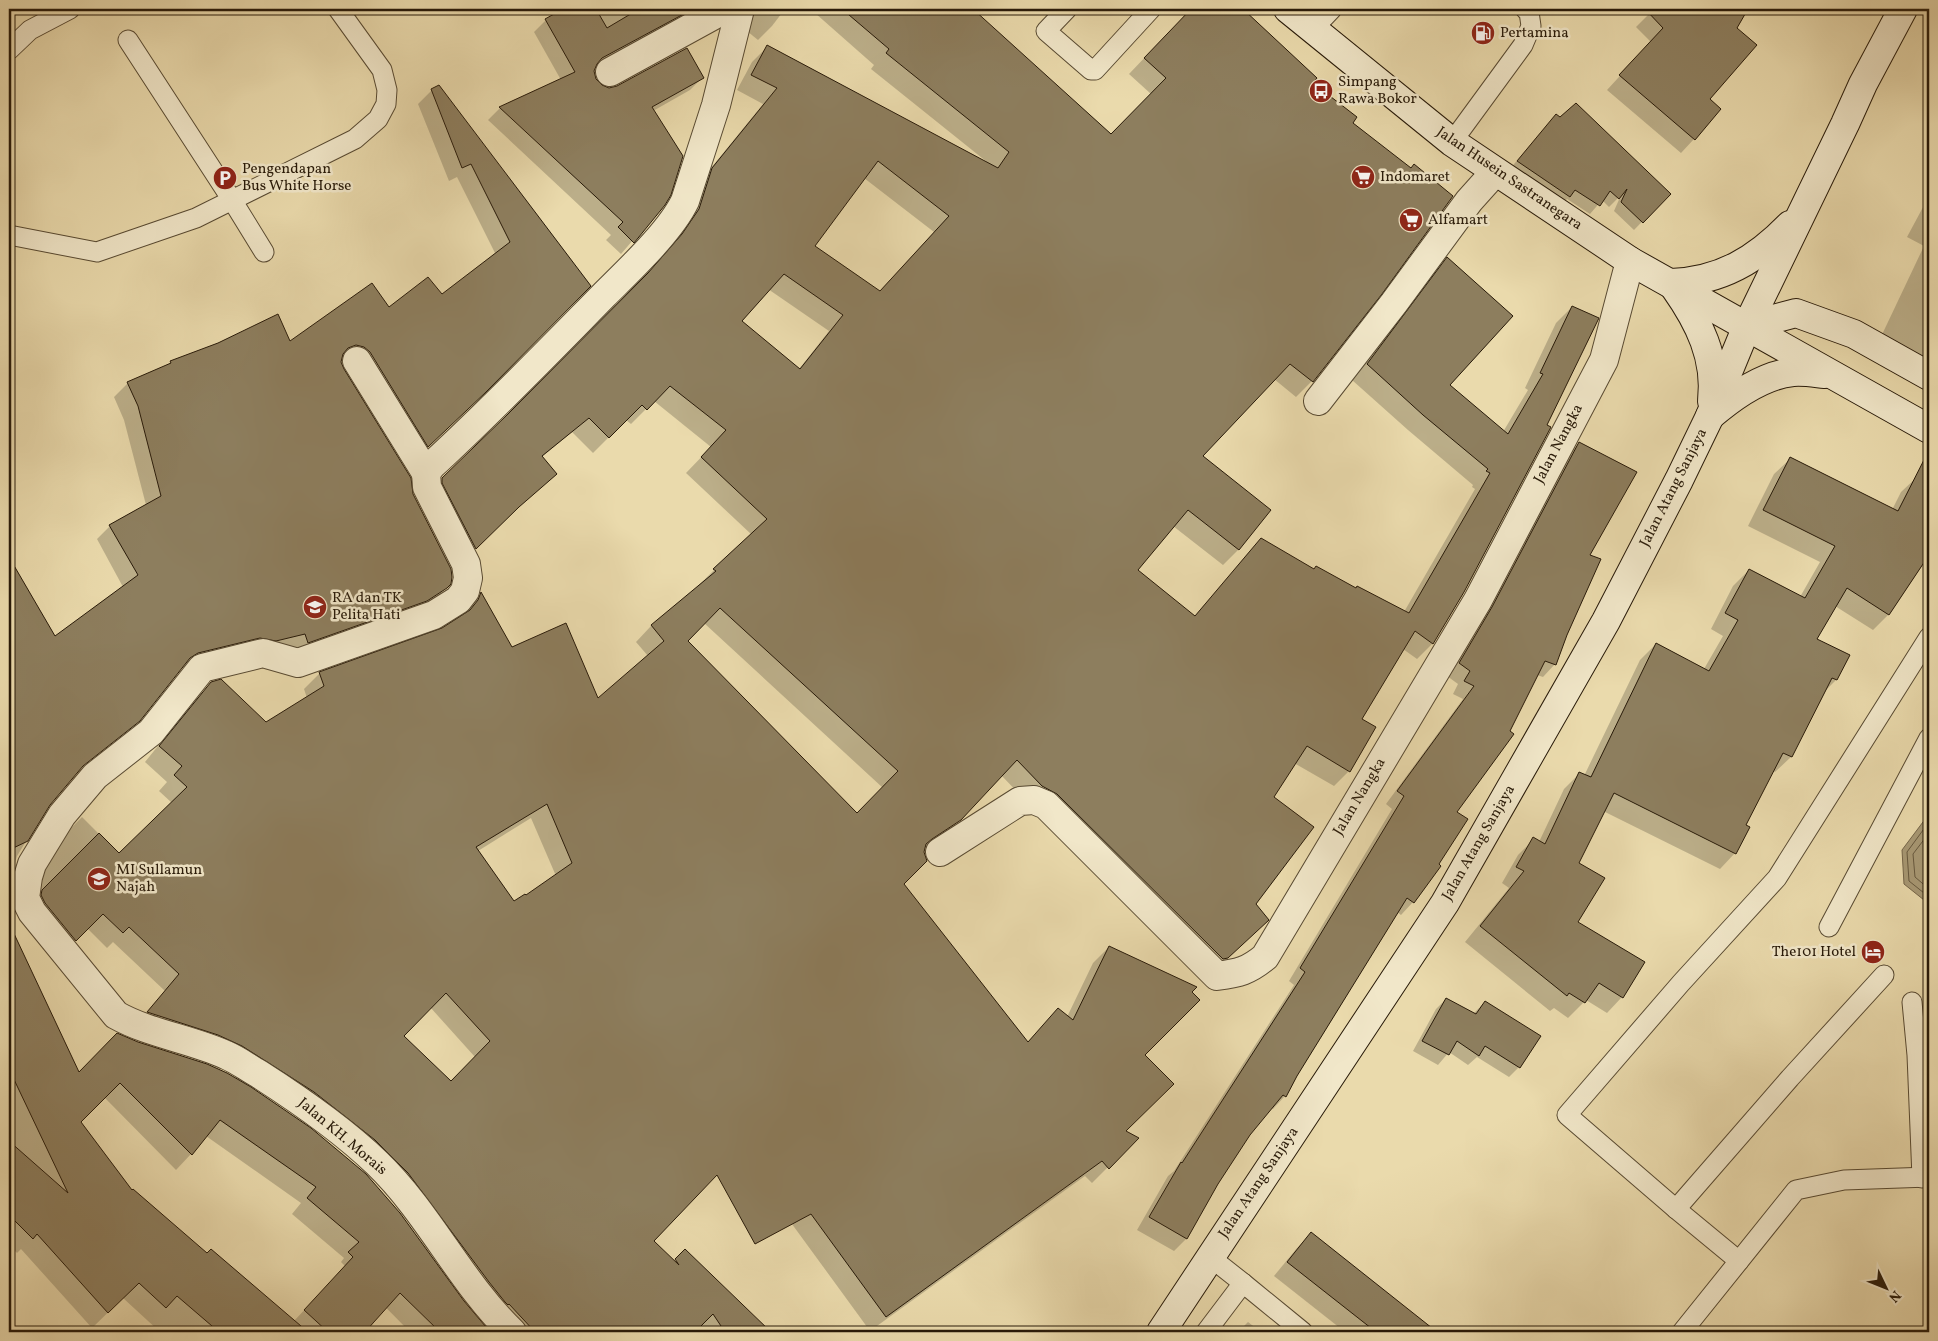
<svg xmlns="http://www.w3.org/2000/svg" width="1938" height="1341" font-family="Vollkorn,serif">
  <style>
    .water { fill: #a89975; stroke: #75664a }
    .shadow { fill: #0003; fill-rule: evenodd }
    .lines { fill: none; stroke-linecap: round; stroke-linejoin: round }
    .shore { stroke: #685a3f; stroke-width: 1 }
    .building { fill: #8d7e5e; stroke: #281a09; fill-rule: evenodd }
    .service-casing { stroke: #584a32; stroke-width: 21 }
    .minor-casing { stroke: #584a32; stroke-width: 30 }
    .secondary-casing { stroke: #281a09; stroke-width: 30 }
    .service { stroke: #f1e7c9; stroke-width: 19 }
    .minor { stroke: #f1e7c9; stroke-width: 28 }
    .secondary { stroke: #f1e7c9; stroke-width: 28 }
    .labels { text-anchor: middle; dominant-baseline: central; stroke-width: 5; stroke-linejoin: round; paint-order: stroke }
    .poi-label { font-size: 15px; fill: #281a09; stroke: #f1e7c9; text-anchor: start }
    .street-label { font-size: 15px; fill: #281a09; stroke: #f1e7c9 }
  </style>
  <rect width="100%" height="100%" fill="#eadaac"/>
  <filter id="stains"><feTurbulence type="fractalNoise" baseFrequency=".004" numOctaves="4"/><feColorMatrix values="0 0 0 0 .2 0 0 0 0 .09 0 0 0 0 .02 0 0 0 .5 -.17"/></filter>
  <radialGradient id="worn" r=".72"><stop offset=".6" stop-color="#630" stop-opacity="0"/><stop offset="1" stop-color="#630" stop-opacity=".3"/></radialGradient>
  <path class="water" d="M1929,814V904L1904,884L1902,850Z"/>
  <g class="shadow">
    <path d="M565,9H701L594,67L593,72L595,81L602,87L610,89L702,78L690,90L653,111L664,204L621,254L606,240L611,235L488,120L500,108L561,80L534,32L546,20Z"/>
    <path d="M741,9H785L772,26L758,40L742,27Z"/>
    <path d="M819,9H970L1111,135L1151,94L1129,74L1191,9H1242L1316,78L1311,83L1351,123L1381,293L1312,381L1296,397L1274,379L1201,456L1270,510L1238,550L1223,565L1173,526L1136,571L1194,617L1246,556L1261,540L1313,570L1404,612L1475,489L1472,487L1473,485L1408,430L1352,380L1432,274L1448,258V385L1503,432L1528,390L1525,388L1556,323L1572,307L1463,592L1432,644L1417,659L1403,649L1361,720L1349,771L1334,786L1294,763L1272,798L1254,905L1252,935L1211,974L1027,802L1001,775L944,836L924,848L903,883L1027,1043L1058,1009L1067,1017L1093,963L1109,947L1143,1055L1124,1131L1137,1138L1092,1183L1085,1176L870,1331L730,1139L652,1241L699,1286L710,1275L769,1332H504L410,1209L298,1107L227,1061L133,1028L165,991L113,942L107,948L87,928L60,956L31,887L67,832L82,817L119,854L172,803L159,791L167,782L145,762L196,699L212,683L266,723L307,698L304,689L320,673L443,629L463,616L466,609L481,594L512,648L598,700L648,656L636,642L651,626L700,586L699,585L714,570L752,535L686,473L711,447L654,401L631,424L626,420L593,453L572,432L542,457L556,474L502,522L460,564L427,494L507,417L633,290L667,251L684,225L697,185L763,104L737,90L752,62L767,47L987,162L871,69L874,65L815,13ZM864,178L934,232L879,292L813,246ZM768,289L829,331L799,369L740,321ZM704,623L883,788L857,814L686,641ZM531,818L556,876L525,897L514,902L478,851ZM430,1007L475,1057L451,1083L402,1036Z"/>
    <path d="M1650,9H1746L1736,29L1694,139L1681,153L1607,90L1651,42L1636,27L1652,11Z"/>
    <path d="M432,90L590,285L471,405L414,460L350,360L341,358L340,362L412,494L446,588L432,602L294,656L245,651L183,666L80,767L81,769L49,804L17,856L9,883V558L55,637L123,587L97,539L110,526L146,505L124,420L114,397L128,383L167,366L171,362L290,342L388,309L441,296L496,255L457,177L449,181L418,104Z"/>
    <path d="M1548,124L1669,194L1634,230L1614,211L1621,195L1609,207L1602,200L1590,214L1567,199L1561,205L1509,170Z"/>
    <path d="M1929,180V192L1924,190Z"/>
    <path d="M1929,196V366L1878,343L1924,246L1907,237Z"/>
    <path d="M1579,443L1588,556L1566,634L1555,664L1543,677L1537,675L1456,812L1413,902L1401,915L1397,912L1296,1075L1285,1096L1273,1109L1271,1108L1249,1134L1217,1184L1186,1239L1174,1251L1137,1230L1168,1176L1174,1171L1294,985L1289,981L1392,809L1386,804L1463,699L1453,694L1458,684L1447,676L1567,456Z"/>
    <path d="M1790,459L1892,510L1901,492L1917,477L1929,483V556L1888,615L1873,630L1835,606L1815,640L1848,656L1836,680L1823,693L1791,757L1775,772L1772,771L1745,826L1735,853L1720,869L1603,811L1578,864L1577,923L1622,997L1607,1013L1586,1000L1568,1018L1554,1008L1550,1011L1465,942L1509,888L1502,883L1518,855L1534,839L1539,842L1564,789L1580,773L1584,776L1640,660L1656,644L1704,669L1723,636L1711,629L1733,586L1749,570L1800,597L1820,562L1748,526L1774,474Z"/>
    <path d="M19,949L78,1073L137,1043L463,1302L489,1332H410L341,1262L344,1258L292,1214L301,1203L206,1136L191,1154L176,1170L104,1097L80,1122L132,1192L207,1255L293,1322L328,1285L369,1332H296L288,1325L282,1332H160L123,1298L92,1328L21,1249L17,1253L9,1245V954Z"/>
    <path d="M1446,999L1473,1014L1485,1002L1539,1036L1519,1067L1509,1077L1477,1057L1468,1065L1449,1052L1438,1065L1413,1051L1436,1009Z"/>
    <path d="M1311,1234L1432,1330L1430,1332H1345L1274,1276L1297,1248Z"/>
    <path d="M1248,1322L1261,1332H1238Z"/>
  </g>
  <g class="lines">
    <g class="shore">
      <path d="M1929,822L1907,852L1909,881L1929,897"/>
      <path d="M1929,833L1913,854L1915,877L1929,889"/>
    </g>
  </g>
  <g class="building">
    <path d="M563,9H596L607,28L639,9H693L602,58L597,64L594,71L596,79L602,85L609,88L617,86L687,48L704,78L652,107L683,156L671,195L665,205L634,243L618,227L623,222L499,107L575,72L545,19Z"/>
    <path d="M842,9H973L1111,134L1166,78L1144,58L1191,9H1243L1317,78L1313,83L1357,117L1353,123L1411,168L1414,164L1453,196L1382,294L1313,382L1290,364L1203,456L1271,510L1239,550L1188,510L1138,570L1195,616L1261,538L1314,569L1316,566L1356,588L1357,586L1409,613L1490,473L1486,471L1488,469L1423,415L1367,364L1447,257L1513,316L1450,385L1508,434L1543,374L1540,373L1572,306L1599,318L1547,425L1551,427L1464,592L1433,644L1415,631L1362,719L1376,727L1350,772L1307,746L1274,797L1314,827L1256,904L1269,920L1228,958L1223,959L1057,794L1042,786L1017,760L961,820L932,839L926,844L924,852L927,861L904,884L1028,1042L1058,1008L1073,1020L1109,946L1197,987L1192,992L1200,1000L1145,1055L1174,1084L1126,1131L1139,1138L1109,1169L1102,1161L886,1317L811,1214L755,1244L717,1175L654,1241L679,1265L675,1259L685,1249L771,1332H725L713,1314L695,1332H535L509,1304L508,1305L505,1302L489,1282L408,1173L375,1140L314,1092L242,1046L218,1035L147,1012L179,974L129,927L123,933L103,914L76,941L45,903L41,895L42,890L99,833L119,853L187,787L174,775L182,766L159,746L211,682L221,679L266,722L324,686L319,672L442,628L470,610L478,600L481,592L512,647L566,623L598,698L664,641L651,625L716,571L713,569L767,519L701,457L726,430L670,386L647,410L642,405L609,438L589,418L542,456L557,474L519,507L476,549L442,483V478L508,414L648,273L682,234L699,209L712,168L777,88L751,75L767,45L998,168L1009,152L886,53L889,49ZM878,161L949,216L880,291L815,246ZM784,274L843,315L800,369L742,321ZM720,608L898,771L857,813L688,641ZM547,804L572,863L526,895L525,894L514,901L476,847ZM446,993L490,1041L451,1081L404,1036Z"/>
    <path d="M1645,9H1748L1737,28L1757,45L1710,99L1721,109L1695,140L1619,75L1663,28Z"/>
    <path d="M439,85L591,286L486,392L428,447L370,352L364,347L356,345L348,348L343,354L341,362L344,369L411,478L413,494L451,569L452,577L451,584L447,588L427,601L308,643L305,634L276,641L260,638L198,653L190,658L140,721L83,766L50,805L28,841L9,850V557L55,636L138,575L109,525L161,496L138,406L127,382L171,363L170,361L218,343L278,314L290,341L372,283L389,307L428,277L442,294L510,242L471,164L462,168L431,89Z"/>
    <path d="M1576,103L1671,194L1643,223L1621,202L1627,189L1619,199L1610,191L1600,206L1575,190L1570,197L1517,161L1556,114L1560,117Z"/>
    <path d="M1579,442L1637,472L1590,555L1601,559L1567,635L1556,665L1545,661L1510,731L1514,734L1457,812L1468,819L1439,864L1441,866L1414,903L1407,898L1297,1076L1286,1097L1283,1095L1250,1135L1218,1184L1187,1239L1149,1217L1181,1162L1182,1163L1305,972L1300,968L1404,796L1397,791L1474,686L1464,681L1470,671L1459,663L1492,607Z"/>
    <path d="M1929,450V555L1889,615L1847,588L1817,639L1850,655L1837,680L1832,678L1792,757L1783,753L1746,825L1750,827L1736,854L1614,793L1579,863L1605,878L1578,922L1645,962L1623,998L1599,983L1585,1003L1569,993L1567,996L1480,926L1524,871L1516,867L1533,837L1545,844L1579,772L1591,777L1656,643L1709,671L1738,620L1725,613L1749,569L1805,598L1835,546L1763,510L1790,457L1898,511Z"/>
    <path d="M9,923L79,1072L117,1033L138,1042L207,1064L227,1073L251,1087L311,1128L366,1174L400,1213L464,1301L486,1327L481,1332H440L400,1293L365,1332H328L304,1310L353,1257L348,1252L359,1242L307,1198L316,1187L220,1120L192,1155L120,1083L81,1122L132,1190L133,1189L207,1253L211,1249L308,1332H219L177,1296L166,1308L139,1283L108,1313L37,1234L33,1239L9,1215V1141L68,1193L9,1069Z"/>
    <path d="M1446,998L1476,1014L1485,1001L1541,1036L1520,1068L1485,1046L1479,1056L1457,1041L1449,1055L1422,1041Z"/>
    <path d="M1311,1232L1437,1332H1376L1287,1262Z"/>
  </g>
  <g class="lines">
    <g class="service-casing">
      <g id="service">
        <path d="M1067,9L1046,31L1091,70H1095L1151,9"/>
        <path d="M1313,29L1332,9"/>
        <path d="M128,40L232,200L264,252"/>
        <path d="M9,50L30,30L70,9"/>
        <path d="M1452,142L1523,45L1531,26L1529,12L1525,9"/>
        <path d="M9,235L97,252L196,218L355,139L378,119L386,104L387,90L382,70L338,9"/>
        <path d="M1829,927L1929,738"/>
        <path d="M1912,1002L1917,1055L1922,1178"/>
        <path d="M1676,1209L1790,1078L1884,975"/>
        <path d="M1210,1257L1243,1283"/>
        <path d="M1739,1261L1676,1209L1567,1115L1681,983L1777,878L1929,637"/>
        <path d="M1206,1332L1243,1283L1303,1332"/>
        <path d="M1682,1332L1796,1190L1844,1180L1929,1177"/>
      </g>
    </g>
    <g class="minor-casing">
      <g id="minor">
        <path d="M610,72L725,9"/>
        <path d="M357,361L426,473"/>
        <path d="M1318,401L1394,303L1469,201L1495,172"/>
        <path d="M940,852L1020,801L1034,800L1046,805L1217,976C1239,973 1248,971 1265,957L1478,600L1604,360L1630,261"/>
        <path d="M512,1332C460,1282 429,1213 377,1163C344,1131 298,1099 259,1074C248,1068 238,1060 226,1055C191,1039 150,1034 116,1015L32,912L25,898L28,877L32,864L62,815L95,776L151,732L202,668L263,653L298,663L434,615L458,600L465,591L468,578L466,564L427,487L426,473L431,466C491,411 547,353 604,295C629,270 670,232 685,201L716,105L740,9"/>
      </g>
    </g>
    <g class="secondary-casing">
      <g id="secondary">
        <path d="M1288,9L1452,142L1630,261L1929,429"/>
        <path d="M1671,283C1721,281 1756,260 1790,225"/>
        <path d="M1675,288C1699,322 1717,358 1712,401"/>
        <path d="M1747,326L1796,313L1854,334L1929,376"/>
        <path d="M1710,416C1732,397 1763,375 1793,372C1803,371 1815,373 1825,374"/>
        <path d="M1161,1332L1445,903L1606,621L1679,480L1710,416L1747,326L1845,124L1863,84L1903,9"/>
      </g>
    </g>
    <use href="#service" class="service"/>
    <use href="#minor" class="minor"/>
    <use href="#secondary" class="secondary"/>
  </g>
  <defs>
    <g id="fuel-disc" transform="scale(1.25)"><circle r="9.5" fill="#8f2418" stroke="#f1e7c9"/><path d="M-5.5-6h7V0h2V4h1.3V-2.5L3-4.5l.8-.8L6-3V5H2.5V1h-1V6h-7ZM-4.2-4.7v3.2H.2V-4.7Z" fill="#fff"/></g>
    <g id="bus-disc" transform="scale(1.25)"><circle r="9.5" fill="#8f2418" stroke="#f1e7c9"/><path d="M-5-6H5V4H4V6H2V4H-2V6H-4V4H-5ZM-3.5-4V0h7V-4ZM-3.5 1.2v1.5H-2V1.2ZM2 1.2v1.5H3.5V1.2Z" fill="#fff"/></g>
    <g id="supermarket-disc" transform="scale(1.25)"><circle r="9.5" fill="#8f2418" stroke="#f1e7c9"/><path d="M-6-5.5h2.5l.6 2H6L4.5 2H-2.5L-4.4-4H-6ZM-1.5 3.2a1.3 1.3 0 1 0 .1 0ZM3 3.2a1.3 1.3 0 1 0 .1 0Z" fill="#fff"/></g>
    <g id="parking-disc" transform="scale(1.25)"><circle r="9.5" fill="#8f2418" stroke="#f1e7c9"/><path d="M-3.5-5.5H1a3.5 3.5 0 0 1 0 7H-1V5.5H-3.5ZM-1-3.4V-.6H.8a1.4 1.4 0 0 0 0-2.8Z" fill="#fff"/></g>
    <g id="school-disc" transform="scale(1.25)"><circle r="9.5" fill="#8f2418" stroke="#f1e7c9"/><path d="M0-5L7-2L0 1L-7-2ZM-4 1L0 2.5L4 1V4Q0 6-4 4Z" fill="#fff"/></g>
    <g id="hotel-disc" transform="scale(1.25)"><circle r="9.5" fill="#8f2418" stroke="#f1e7c9"/><path d="M-6-4.5h1.5V1H6V5H4.5V3h-9V5H-6ZM-4 0a1.8 1.8 0 1 1 3.6 0ZM.5 0V-2.5h3Q6-2.5 6 0Z" fill="#fff"/></g>
  </defs>
  <g fill-rule="evenodd">
    <use href="#fuel-disc" x="1483" y="33"/>
    <use href="#bus-disc" x="1321" y="91"/>
    <use href="#supermarket-disc" x="1363" y="177"/>
    <use href="#parking-disc" x="225" y="178"/>
    <use href="#supermarket-disc" x="1411" y="220"/>
    <use href="#school-disc" x="315" y="607"/>
    <use href="#school-disc" x="99" y="879"/>
    <use href="#hotel-disc" x="1873" y="952"/>
  </g>
  <g class="labels">
    <g class="poi-label">
      <text x="1500" y="33">Pertamina</text>
      <text x="1338" y="82">Simpang<tspan x="1338" dy="17">Rawa Bokor</tspan></text>
      <text x="242" y="169">Pengendapan<tspan x="242" dy="17">Bus White Horse</tspan></text>
      <text x="1380" y="177">Indomaret</text>
      <text x="1428" y="220">Alfamart</text>
      <text x="332" y="598">RA dan TK<tspan x="332" dy="17">Pelita Hati</tspan></text>
      <text x="116" y="870">MI Sullamun<tspan x="116" dy="17">Najah</tspan></text>
      <text x="1856" y="952" text-anchor="end">The101 Hotel</text>
    </g>
    <g class="street-label">
      <text transform="translate(1509 179) rotate(34)">Jalan Husein Sastranegara</text>
      <text transform="translate(1559 444) rotate(-62)">Jalan Nangka</text>
      <text transform="translate(1674 488) rotate(-63)">Jalan Atang Sanjaya</text>
      <text transform="translate(1360 797) rotate(-59)">Jalan Nangka</text>
      <text transform="translate(1479 843) rotate(-60)">Jalan Atang Sanjaya</text>
      <text transform="translate(342 1137) rotate(40)">Jalan KH. Morais</text>
      <text transform="translate(1259 1183) rotate(-56)">Jalan Atang Sanjaya</text>
    </g>
  </g>
  <rect width="1938" height="1341" fill="none" stroke="#eadaac" stroke-width="30"/>
  <rect x="10" y="10" width="1918" height="1321" fill="none" stroke="#281a09" stroke-width="2.5"/>
  <rect x="15" y="15" width="1908" height="1311" fill="none" stroke="#281a09"/>
  <g transform="translate(1886 1288) rotate(133)" stroke="#f1e7c9" stroke-width="4" paint-order="stroke">
  <path d="M0-4L9 19L0 12L-9 19Z" fill="#281a09"/>
  <text y="-8" font-size="14" font-weight="bold" text-anchor="middle" fill="#281a09">N</text>
  </g>
  <rect width="100%" height="100%" filter="url(#stains)"/>
  <rect width="100%" height="100%" fill="url(#worn)"/>
</svg>
